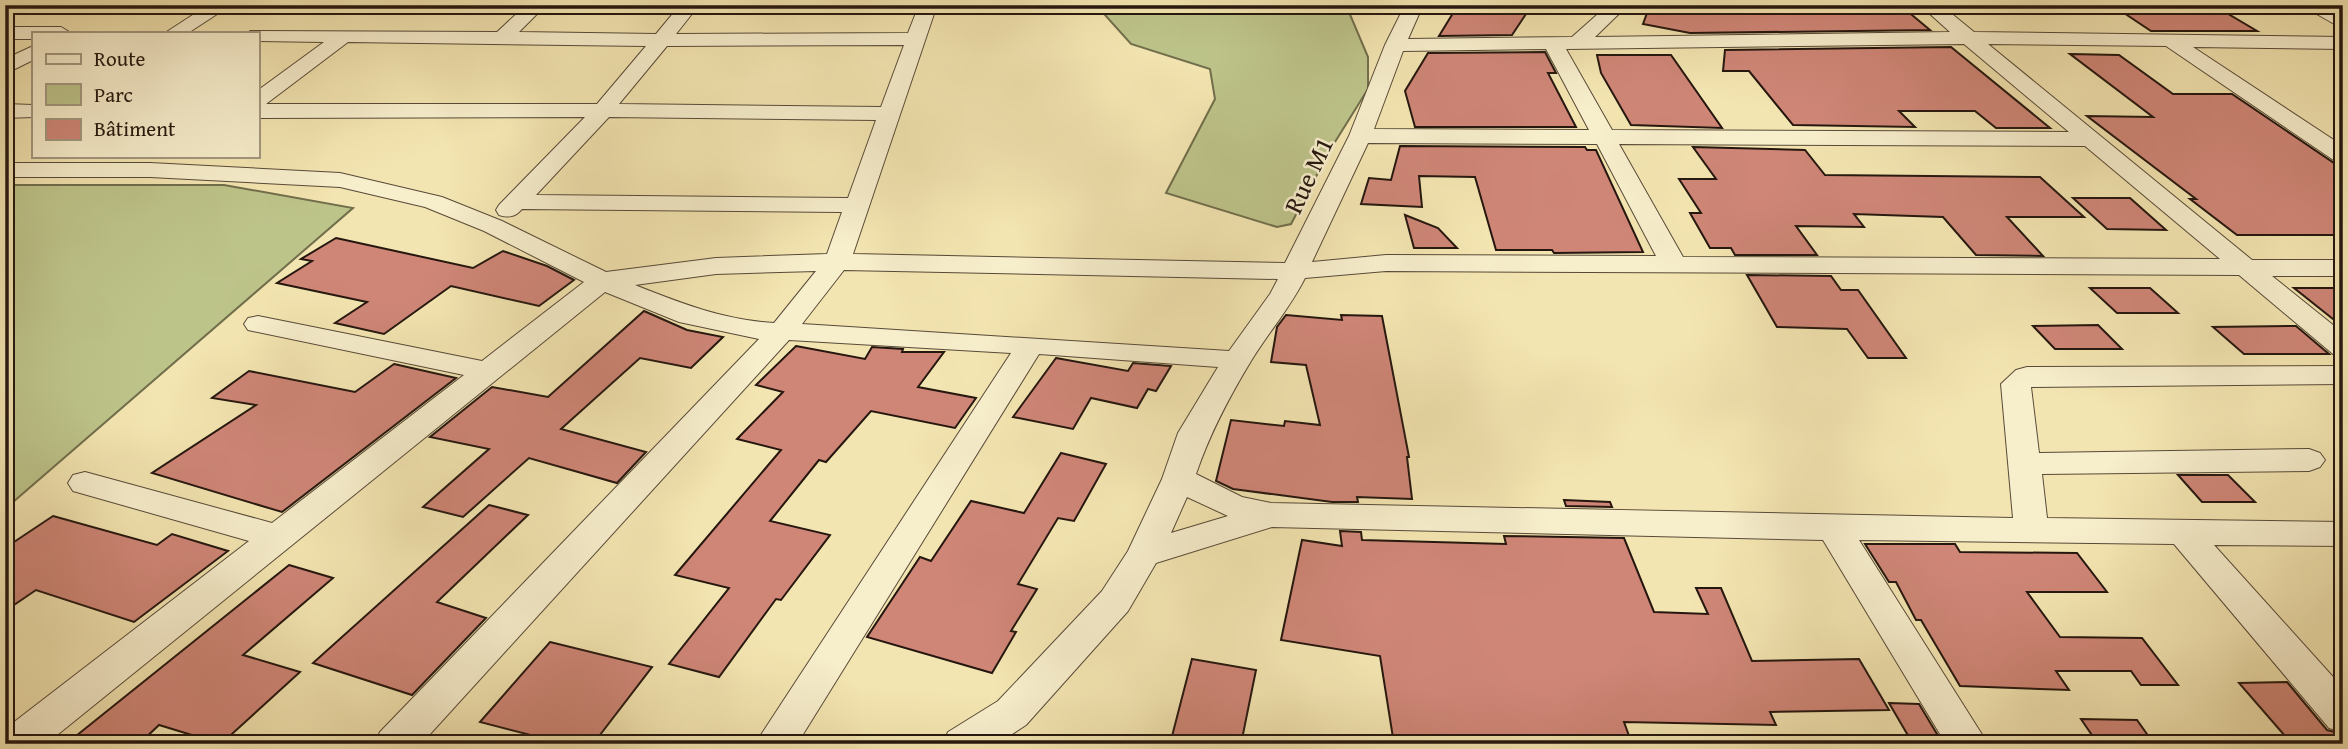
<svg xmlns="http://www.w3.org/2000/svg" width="2348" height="749" font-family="'Gentium Book Plus',serif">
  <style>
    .green { fill: #bdc48a; stroke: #716e4c; stroke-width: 2 }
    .building { fill: #cf8677; stroke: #25170f; stroke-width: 2 }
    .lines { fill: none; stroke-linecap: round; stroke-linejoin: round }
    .minor-casing { stroke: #584a38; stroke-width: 2 }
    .minor { fill: #f7eecc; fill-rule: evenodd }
    .labels { text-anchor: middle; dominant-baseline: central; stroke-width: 5; stroke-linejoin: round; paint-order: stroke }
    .street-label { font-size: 26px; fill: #25170f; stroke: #f7eecc }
  </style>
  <rect width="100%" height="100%" fill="#f3e5b1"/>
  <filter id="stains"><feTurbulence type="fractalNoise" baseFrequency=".00286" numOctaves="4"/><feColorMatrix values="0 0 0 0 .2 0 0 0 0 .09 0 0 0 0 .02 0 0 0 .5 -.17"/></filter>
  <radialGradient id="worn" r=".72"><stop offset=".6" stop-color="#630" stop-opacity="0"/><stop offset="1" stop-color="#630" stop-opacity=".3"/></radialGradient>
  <g class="green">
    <path d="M1096,5H1346L1368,57V89L1330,150L1291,224L1277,227L1166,193L1215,99L1210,69L1131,44Z"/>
    <path d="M5,185H224L353,208L5,509Z"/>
  </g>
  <g class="building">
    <path d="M1458,5H1532L1512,35L1439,36Z"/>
    <path d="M1650,5H1900L1930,30L1690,33L1643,24Z"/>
    <path d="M2112,5H2213L2257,31H2151Z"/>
    <path d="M1951,47L2050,128H1996L1975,111H1899L1915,127L1793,125L1749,71H1723L1725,50Z"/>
    <path d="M1545,52L1556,73H1548L1576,127H1415L1405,91L1428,53Z"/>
    <path d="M2070,54L2119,55L2173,94H2232L2334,163L2343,165V235H2237L2190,199H2196L2087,116L2153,117Z"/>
    <path d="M1597,55H1671L1722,128L1631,125L1601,73Z"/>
    <path d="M1400,146L1585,147L1587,150H1596L1643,252L1554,253L1552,250H1496L1475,177L1419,176L1422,207L1361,204L1369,178L1391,180Z"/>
    <path d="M1693,147L1805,150L1825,175L2040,177L2084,217H2007L2043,256L1976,255L1943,217L1854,214L1864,227L1796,226L1817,255H1735L1731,248H1710L1690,213H1701L1679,179H1716Z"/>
    <path d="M2073,198H2130L2166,230L2107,229Z"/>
    <path d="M1405,215L1438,228L1457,248H1414Z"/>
    <path d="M336,238L473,268L503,251L547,266L574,280L539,306L451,286L384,334L335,323L367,302L277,283L312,261L301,259Z"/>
    <path d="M1747,275L1831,276L1841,290H1858L1906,358H1868L1847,329L1777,327Z"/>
    <path d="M2090,288H2150L2178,313H2117Z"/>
    <path d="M2294,288H2343V327Z"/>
    <path d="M644,311L687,330L723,337L691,368L640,358L561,429L646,452L617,483L529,458L463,517L423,507L489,449L430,437L492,387L548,397Z"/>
    <path d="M1286,315L1342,320L1341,315L1382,316L1409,457H1407L1412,499L1357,497L1358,502H1332L1233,489L1216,481L1231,420L1284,426L1285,421L1320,425L1306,365L1271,362L1277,327Z"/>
    <path d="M2098,325L2122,349H2055L2033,326Z"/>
    <path d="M2296,326L2329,354H2244L2213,327Z"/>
    <path d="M796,346L865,359L872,347L903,349L902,352H944L918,387L976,398L955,428L871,411L826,462L819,460L770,521L830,535L781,600L776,599L719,677L669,664L729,588L675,575L781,450L737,439L783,392L756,385Z"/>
    <path d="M1056,358L1128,371L1133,363L1171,366L1156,391L1148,389L1137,408L1091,398L1073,429L1013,417Z"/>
    <path d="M394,364L456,378L282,512L152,473L256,405L212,398L249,371L355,392Z"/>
    <path d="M1061,453L1106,464L1074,521L1058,518L1018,584L1037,589L1011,631L1016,632L992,673L867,637L920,557L931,561L971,501L1024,513Z"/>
    <path d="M2178,475H2228L2255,502H2202Z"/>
    <path d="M1564,500L1610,502L1612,507L1566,506Z"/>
    <path d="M489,505L528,515L437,602L486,618L412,695L313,663Z"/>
    <path d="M53,516L157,545L172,534L228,551L134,622L36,590L5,611V548Z"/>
    <path d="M1340,531L1361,532L1362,540L1506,544L1504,536L1624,538L1654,612L1708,614L1696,588H1721L1752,661L1859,659L1889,710L1770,712L1776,725L1624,722L1632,744H1394L1380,656L1281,640L1302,540L1342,546Z"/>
    <path d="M1865,544H1955L1960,552L2077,553L2107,592H2027L2060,637L2142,638L2178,685H2141L2131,671H2056L2069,690L1960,686L1921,620H1916L1896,582H1889Z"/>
    <path d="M289,565L333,578L243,655L300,672L221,744L159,725L139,744H66Z"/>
    <path d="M550,642L652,667L593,744H566L480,722Z"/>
    <path d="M1192,659L1256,670L1241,744H1170Z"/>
    <path d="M2287,682L2327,730L2343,734V744H2292L2239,683Z"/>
    <path d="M1889,703L1919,704L1943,744H1913Z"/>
    <path d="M2081,719L2137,720L2154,744H2098Z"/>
  </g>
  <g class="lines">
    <g class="minor-casing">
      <g id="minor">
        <path d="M208,5H231L188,33H165Z"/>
        <path d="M526,5H546L519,32L656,34L680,5H699L676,34L908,33L919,5H937L853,254L1285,263L1349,136L1385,45L1405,5H1423L1408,39L1572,37L1608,5H1628L1595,37L1950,32L1920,5H1941L1974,32L2343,37V49L2193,47L2343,146V163L2335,161L2166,46L1988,44L2252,260H2343V276H2272L2343,333V357L2333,354L2239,275L1386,271L1305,278C1290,308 1268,333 1251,361C1228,399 1210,433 1196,474L1242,497L1271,503L2013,518L2001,384L2016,370L2027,367L2343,366V384L2031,387L2039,453L2309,449L2320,453L2325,460L2320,467L2309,471L2042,474L2047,518L2343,522V546L2214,545L2343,688V732L2329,728L2174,544L1859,540L1988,744H1946L1823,540L1272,527L1156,563L1128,611L1026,725L997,744H943L948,732L998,701L1102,591L1128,551L1162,479L1178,433L1218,367L1039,354L797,744H755L1011,353L789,340L421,744H375L380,732L759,339L679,322L605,292L46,744H5V729L249,541L73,491L68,483L73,475L85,472L272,523L464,375L248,330L244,324L248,318L258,316L482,361L584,282L484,231L425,207L340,187L150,177H5V163H150L340,173L442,197L502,221L606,272L716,258L827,254L842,212L522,209C515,217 509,218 499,215L496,210L499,205L585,117L257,118V91L324,42L257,41V33H249L250,31L497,32ZM348,42L646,46L597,104H266ZM1964,44L2069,132L1612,130L1566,49ZM904,45L881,107L619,104L667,46ZM1546,49L1589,130L1374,129L1403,51ZM609,117L876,120L848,198L536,195ZM1368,143L1597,144L1656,256L1386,255L1312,262ZM1619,144L2085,146L2220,259L1683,257ZM844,270L1278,279L1270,294L1229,351L802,324ZM816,271L774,323C724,320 680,303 635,285L716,274ZM1187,497L1228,516L1171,533Z"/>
        <path d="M2301,5H2324L2343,15V29Z"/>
        <path d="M5,27H61L71,33H33V39H5Z"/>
        <path d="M33,46V60L5,74V59Z"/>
        <path d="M5,104L33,105V117L5,118Z"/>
      </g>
    </g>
    <use href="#minor" class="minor"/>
  </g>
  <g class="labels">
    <g class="street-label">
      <text transform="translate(1308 175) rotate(-65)">Rue M1</text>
    </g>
  </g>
  <rect width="2348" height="749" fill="none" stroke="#f3e5b1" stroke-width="28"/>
  <rect x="7" y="7" width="2334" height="735" fill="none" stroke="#25170f" stroke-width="3.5"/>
  <rect x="14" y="14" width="2320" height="721" fill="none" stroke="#25170f" stroke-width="2"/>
  <rect x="32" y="32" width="228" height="126" fill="#f7eecc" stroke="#a39880" stroke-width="2"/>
  <rect x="46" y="54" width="35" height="10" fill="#f7eecc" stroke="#a39880" stroke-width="2"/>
  <text x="94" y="66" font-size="21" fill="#25170f">Route</text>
  <rect x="46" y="84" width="35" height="21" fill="#bdc48a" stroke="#a39880" stroke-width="2"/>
  <text x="94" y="102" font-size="21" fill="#25170f">Parc</text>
  <rect x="46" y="119" width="35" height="21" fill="#cf8677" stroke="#a39880" stroke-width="2"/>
  <text x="94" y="136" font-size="21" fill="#25170f">Bâtiment</text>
  <rect width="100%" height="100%" filter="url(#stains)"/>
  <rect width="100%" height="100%" fill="url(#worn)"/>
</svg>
